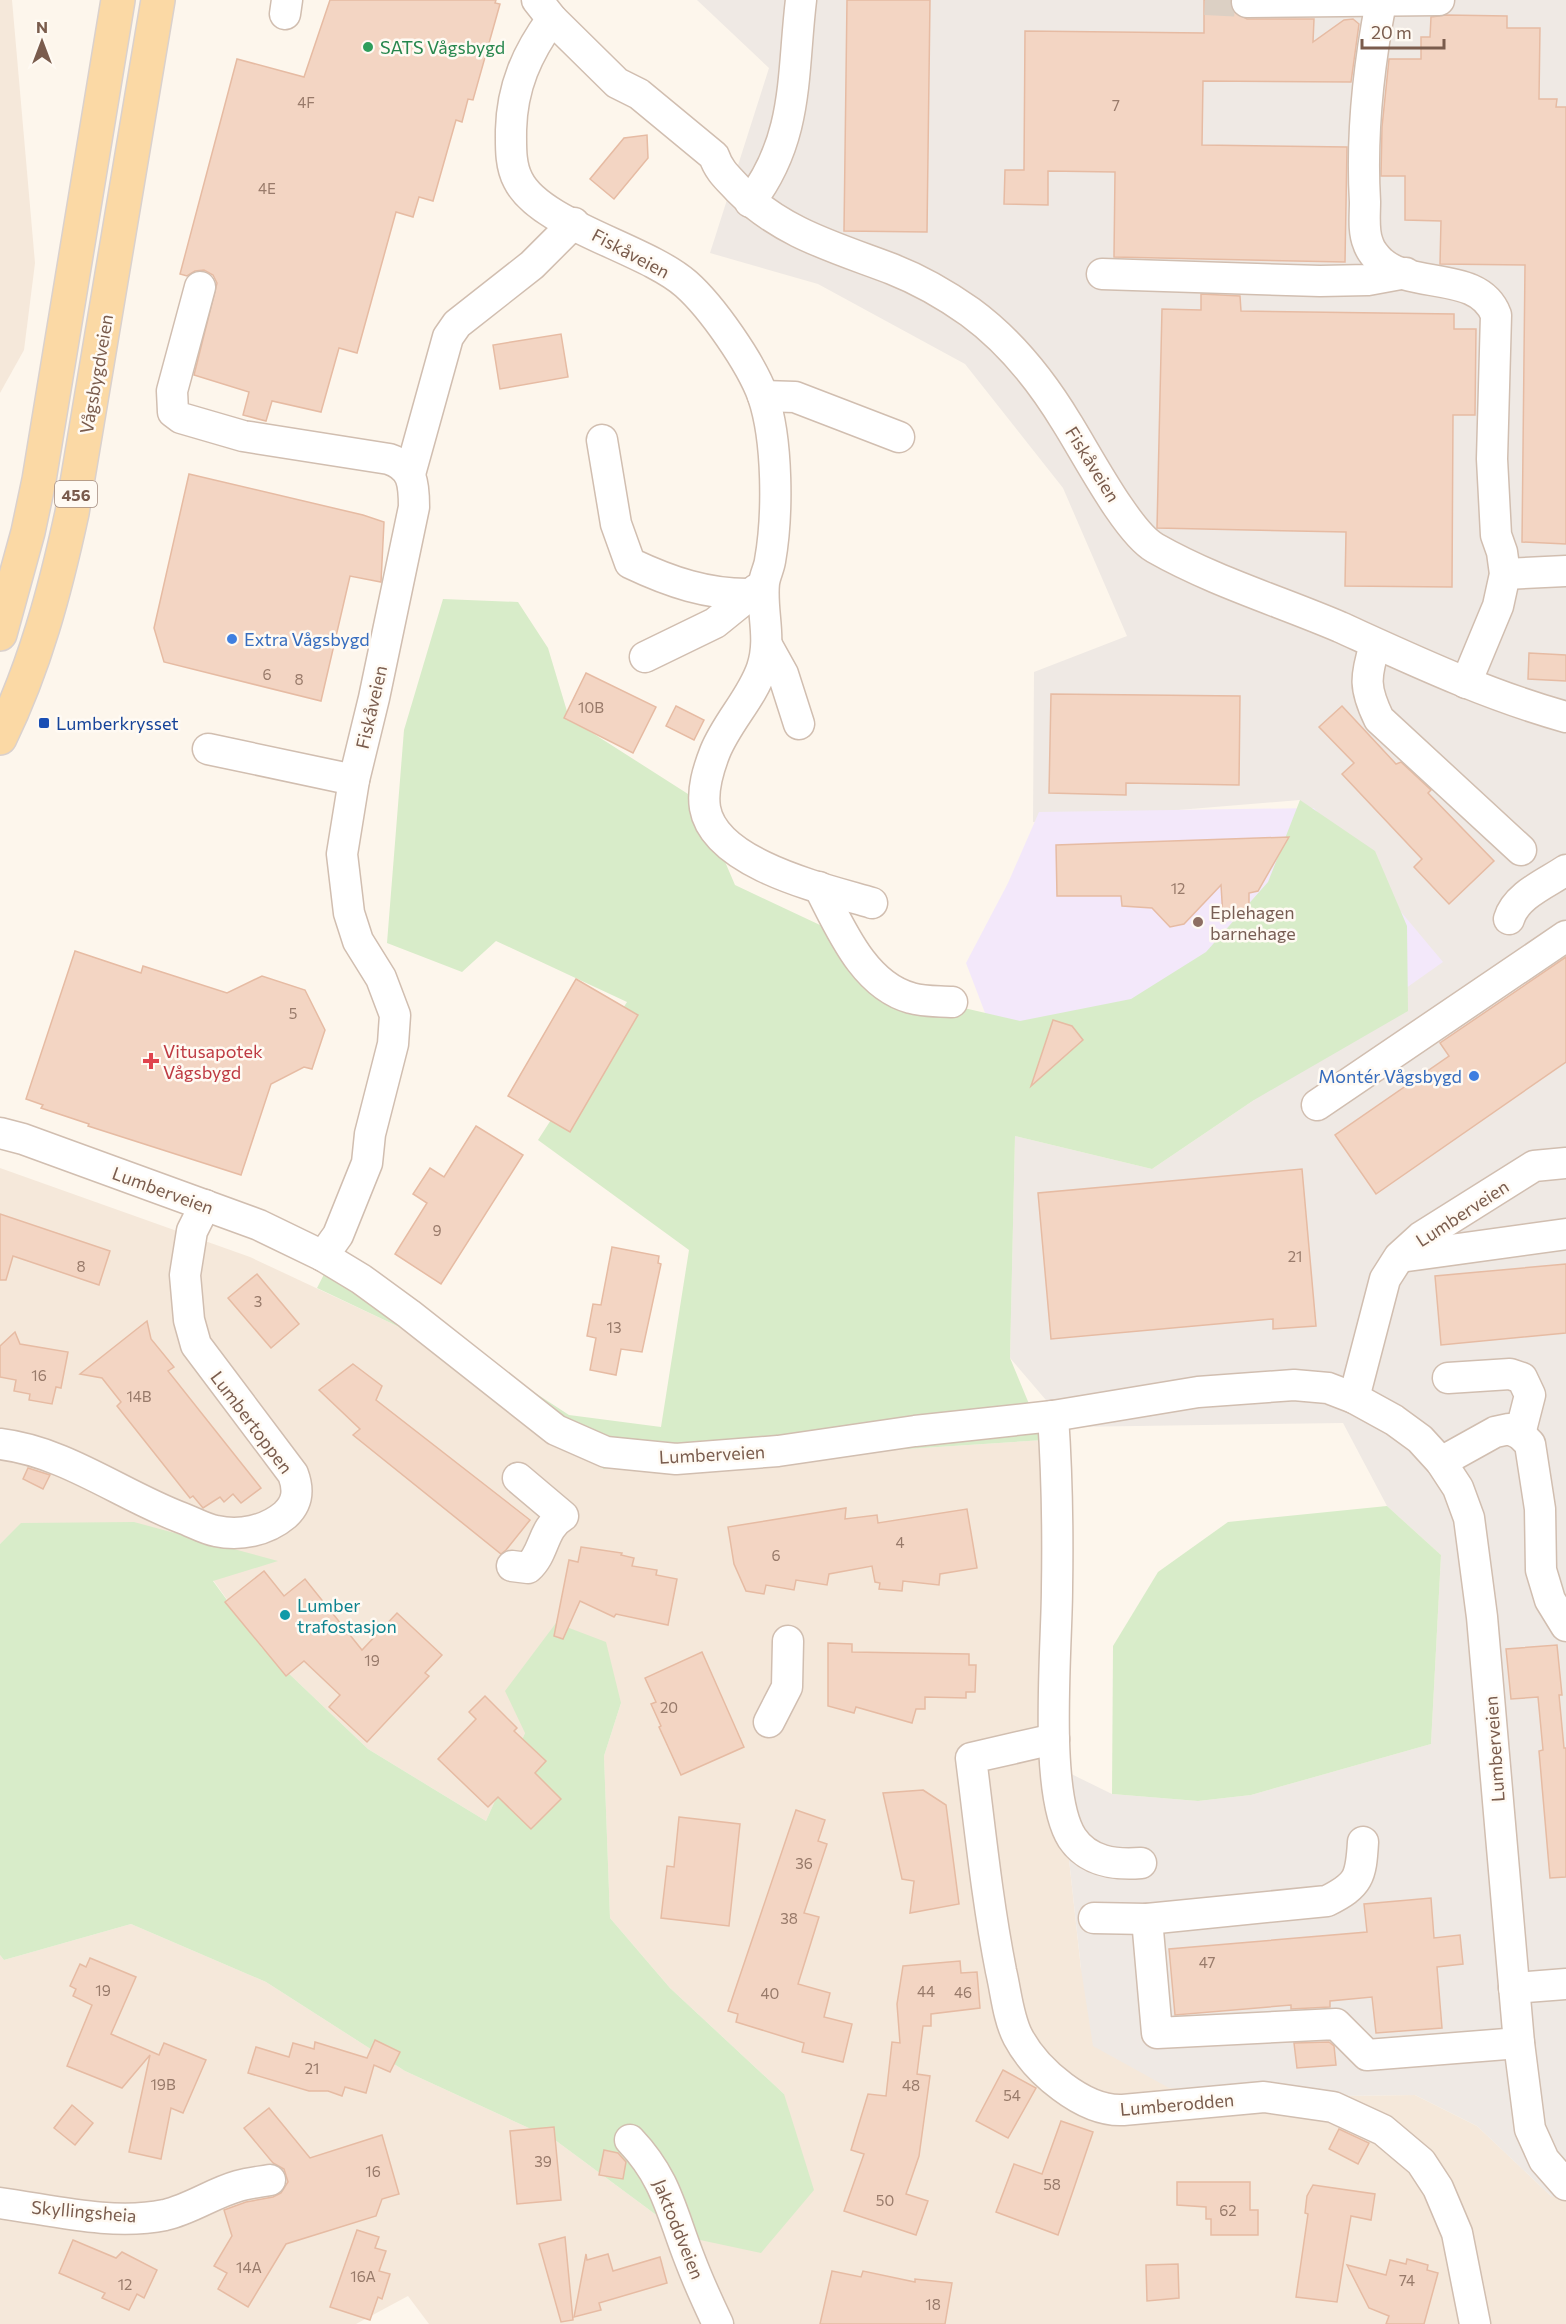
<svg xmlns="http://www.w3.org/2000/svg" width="1566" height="2324" font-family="Commissioner,sans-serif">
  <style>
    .residential { fill: #f5e8da }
    .industrial { fill: #efe9e4 }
    .education { fill: #f3e8fa }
    .green { fill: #d8ecc9 }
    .building { fill: #f3d5c3; stroke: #e6bba3; stroke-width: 1.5 }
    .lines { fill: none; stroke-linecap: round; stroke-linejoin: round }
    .minor-tunnel { stroke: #dcd0c4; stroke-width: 30; stroke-dasharray: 30 15; stroke-linecap: butt }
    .minor-casing { stroke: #d1beb0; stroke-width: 33 }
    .major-casing { stroke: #dad1cd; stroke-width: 36 }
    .minor { stroke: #fff; stroke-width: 30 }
    .major { stroke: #fbd9a5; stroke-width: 33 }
    .leisure-dot { fill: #2e9e5b; stroke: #fffaf3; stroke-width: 2 }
    .shop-dot { fill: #3f7fe0; stroke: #fffaf3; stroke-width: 2 }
    .transit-dot { fill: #1a4fb4; stroke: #fffaf3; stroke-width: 2 }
    .education-dot { fill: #8d6e63; stroke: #fffaf3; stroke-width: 2 }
    .health-dot { fill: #e0444e; stroke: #fffaf3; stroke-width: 2 }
    .culture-dot { fill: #0f9aa8; stroke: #fffaf3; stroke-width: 2 }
    .labels { text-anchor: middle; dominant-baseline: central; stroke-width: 5; stroke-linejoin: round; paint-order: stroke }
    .number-label { font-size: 15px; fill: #987a6a }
    .shield { fill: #fffaf3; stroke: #a28b7f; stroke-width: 1.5 }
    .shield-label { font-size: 16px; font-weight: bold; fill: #7a5c4d }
    .leisure-label { font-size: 18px; fill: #27864d; stroke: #fffaf3; text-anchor: start }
    .street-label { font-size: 18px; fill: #7a5c4d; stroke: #fffaf3 }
    .shop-label { font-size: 18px; fill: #366cbe; stroke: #fffaf3; text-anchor: start }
    .transit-label { font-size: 18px; fill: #164399; stroke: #fffaf3; text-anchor: start }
    .education-label { font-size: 18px; fill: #785e54; stroke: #fffaf3; text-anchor: start }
    .health-label { font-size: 18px; fill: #be3a42; stroke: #fffaf3; text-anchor: start }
    .culture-label { font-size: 18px; fill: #0d838f; stroke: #fffaf3; text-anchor: start }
  </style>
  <rect width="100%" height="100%" fill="#fdf6ec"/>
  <g class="residential">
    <path d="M0,0H12L35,263L24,350L0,393Z"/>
    <path d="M0,1168L250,1257L397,1326L544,1403L603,1469L1044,1440L1059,1768L1081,1969L1248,2090L1336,2096L1415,2095L1477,2126L1551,2196L1566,2195V2324H429L408,2296L356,2324H0V1955L4,1960L131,1924L266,1982L405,2071L555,2140L686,2237L784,2094L670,1988L610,1918L604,1756L621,1703L525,1733L486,1821L368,1749L262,1648L213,1580L276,1561L22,1523L0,1544Z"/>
  </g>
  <path class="industrial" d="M697,0H1566V2195L1552,2197L1477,2126L1415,2095L1336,2096L1169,2088L1093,2046L1081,1969L1059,1768L1112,1794L1198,1801L1251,1795L1431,1744L1441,1555L1387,1506L1343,1423L1069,1427L1010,1358L1015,1136L1152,1169L1254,1100L1300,800L1033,822L1034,672L1127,636L1063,488L965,364L818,284L710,253L769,68Z"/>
  <path class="education" d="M1314,808L1443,962L1277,1079L1011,1081L966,963L1008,883L1039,812Z"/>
  <g class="green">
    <path d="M443,599L518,602L548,648L569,718L699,801L735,885L837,933L921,998L1020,1021L1131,999L1206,952L1268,882L1300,800L1375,851L1407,926L1408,1011L1254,1100L1152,1169L1015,1136L1010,1358L1044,1440L603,1469L544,1403L397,1326L317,1288L338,1247L347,1270L569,1415L661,1427L689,1250L538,1140L627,1002L496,941L462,972L387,943L404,730Z"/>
    <path d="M1387,1506L1441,1555L1431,1744L1251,1795L1198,1801L1112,1794L1113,1646L1158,1572L1228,1522Z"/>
    <path d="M134,1522L278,1561L213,1581L262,1648L368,1749L486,1821L525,1733L505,1691L556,1623L606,1642L621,1703L604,1756L610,1918L670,1988L784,2094L814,2190L761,2253L686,2237L555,2140L405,2071L266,1982L131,1924L4,1960L0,1955V1544L21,1523Z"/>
  </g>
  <g class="building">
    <path d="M330,0H496L495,3L500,4L473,100L468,99L462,122L456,120L433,201L419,197L413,217L396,212L357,353L339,348L321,412L272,401L266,421L243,415L249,392L194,375L217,283L213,275L204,270L195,271L187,276L180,274L237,59L304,77Z"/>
    <path d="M847,0H930L927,232L844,231Z"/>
    <path d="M1204,0H1230L1233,11L1247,19H1314L1313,42L1344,20L1353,19L1359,24L1351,82L1203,81L1202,145L1347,147L1345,262L1114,257L1115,172L1048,171V205L1004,204L1005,170H1024L1025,31L1204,33Z"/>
    <path d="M1446,15L1507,16V28H1540L1539,99H1557L1556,107H1566V544L1522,542L1525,265L1440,264L1441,221L1405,220V176H1381L1382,127L1389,59H1421V37H1430L1431,17Z"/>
    <path d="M647,135L648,158L614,199L590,179L624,138Z"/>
    <path d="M1201,294L1240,296L1241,311L1454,314V329H1476L1475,415H1453L1452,587L1345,586L1346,532L1157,528L1162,309L1201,310Z"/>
    <path d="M561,334L568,377L500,389L493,345Z"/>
    <path d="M189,474L363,515L384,522L381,582L350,576L321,701L164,662L154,628Z"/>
    <path d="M1529,653L1566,655V681L1528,679Z"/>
    <path d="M586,673L656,707L633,753L564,718Z"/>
    <path d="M1051,694L1240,696L1239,785L1126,783V795L1049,793Z"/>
    <path d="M676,706L704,720L694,740L666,726Z"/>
    <path d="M1342,706L1396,764L1401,762L1431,790L1428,793L1494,861L1449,904L1414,867L1422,859L1342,774L1354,763L1319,727Z"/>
    <path d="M1289,837L1258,891L1249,893V916L1223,917L1221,885L1184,924L1170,927L1152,908L1122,906L1121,896H1057L1056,845Z"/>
    <path d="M75,951L141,973L143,966L227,993L262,976L305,990L325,1030L312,1069L304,1067L271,1084L241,1175L88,1126L89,1124L41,1108L43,1105L26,1099Z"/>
    <path d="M1566,957V1062L1376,1194L1335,1135L1449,1056L1440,1043Z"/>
    <path d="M576,979L638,1015L570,1132L508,1096Z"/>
    <path d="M1053,1020L1072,1026L1083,1040L1031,1086Z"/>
    <path d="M476,1126L523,1155L441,1284L395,1254L427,1203L413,1194L430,1168L444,1177Z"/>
    <path d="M1302,1169L1316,1326L1273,1329V1319L1051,1339L1038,1193Z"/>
    <path d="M0,1214L110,1251L99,1285L13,1256L6,1280H0Z"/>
    <path d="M612,1247L659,1256L658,1263L661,1264L642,1352L621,1349L616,1375L590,1370L596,1338L587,1336L593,1304L601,1305Z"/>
    <path d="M1566,1264V1333L1441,1345L1435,1276Z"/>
    <path d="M257,1274L299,1324L271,1348L228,1298Z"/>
    <path d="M147,1321L151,1339L174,1367L168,1371L261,1488L241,1503L233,1494L224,1502L220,1497L203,1508L193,1496L190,1498L117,1406L121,1402L102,1378L80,1374Z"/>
    <path d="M15,1332L20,1344L68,1352L61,1388L56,1387L52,1404L29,1400L30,1394L14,1391L16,1380L0,1377V1346Z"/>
    <path d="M353,1364L382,1386L376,1400L530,1520L506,1550L501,1554L353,1435L360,1429L319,1390Z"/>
    <path d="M28,1468L50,1475L43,1489L23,1479Z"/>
    <path d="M846,1508L845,1519L877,1515L878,1523L967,1509L977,1568L940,1574L939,1585L903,1581L902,1591L879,1589L880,1583L875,1582L872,1566L829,1574L827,1585L796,1580L794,1590L766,1585L764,1594L746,1591L734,1564L728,1527Z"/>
    <path d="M581,1547L622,1553L621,1555L634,1558L632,1566L657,1570L656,1575L677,1579L668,1625L616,1614L614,1617L580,1601L563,1639L554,1636L569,1560L578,1562Z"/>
    <path d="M264,1571L284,1596L305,1579L362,1650L397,1613L442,1655L425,1673L429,1676L367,1742L329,1707L340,1695L304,1661L286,1676L225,1602Z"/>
    <path d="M828,1643L852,1644V1652L969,1654V1665H976L975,1692H966V1698L925,1697V1709H916L912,1723L856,1707L854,1713L828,1706Z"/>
    <path d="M1557,1645L1562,1695H1559L1564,1748H1566V1877L1550,1878L1539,1751L1543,1750L1538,1697L1511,1699L1506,1649Z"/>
    <path d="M702,1652L744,1747L681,1775L659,1727L661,1726L651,1704L656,1702L645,1678Z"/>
    <path d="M485,1696L517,1728L514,1731L546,1761L535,1773L561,1799L531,1829L498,1797L488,1807L438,1759L476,1719L469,1712Z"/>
    <path d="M923,1790L946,1805L959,1904L910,1913L914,1881L902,1879L883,1793Z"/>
    <path d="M796,1810L825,1820L818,1841L827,1844L804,1913L819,1917L798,1984L830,1993L824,2017L852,2024L843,2062L802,2052L804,2043L736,2022L738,2014L728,2011Z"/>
    <path d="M679,1817L740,1824L729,1926L661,1918L667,1866L674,1867Z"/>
    <path d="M1431,1898L1434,1938L1460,1935L1463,1964L1437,1967L1442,2028L1376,2033L1372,1997L1330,2001V2007L1291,2009V2005L1175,2015L1169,1949L1367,1932L1364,1904Z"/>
    <path d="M90,1958L136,1977L111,2034L159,2055L164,2043L206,2060L183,2113L171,2108L161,2159L129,2152L150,2055L122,2088L67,2066L92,2005L73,1996L76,1989L70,1986L80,1964L86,1967Z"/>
    <path d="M960,1961L961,1973L977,1972L980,2008L931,2014V2026H923L917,2074L930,2076L919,2156L906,2194L928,2201L916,2235L844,2211L864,2154L851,2150L868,2094L886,2096L892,2042L900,2043L897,2004L903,1966Z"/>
    <path d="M375,2040L400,2052L390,2072L374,2065L366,2093L345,2087L342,2096L328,2091H309L248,2073L256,2047L289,2057L293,2043L314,2049L315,2042L367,2058Z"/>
    <path d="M1329,2042L1334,2046L1336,2065L1297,2068L1294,2043Z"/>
    <path d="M1003,2070L1036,2088L1008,2138L976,2121Z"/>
    <path d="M72,2105L93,2123L75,2145L54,2128Z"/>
    <path d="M269,2108L310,2158L382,2135L399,2194L382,2199L376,2216L286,2244L248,2307L218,2289L227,2273L214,2266L232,2236L224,2210L246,2202L273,2197L281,2193L288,2182L284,2169L273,2163L244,2128Z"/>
    <path d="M1061,2121L1093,2132L1058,2235L996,2212L1014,2164L1042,2174Z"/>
    <path d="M554,2127L561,2200L517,2204L510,2131Z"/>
    <path d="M1339,2129L1369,2143L1358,2164L1329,2149Z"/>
    <path d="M604,2150L618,2153L626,2162L623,2179L599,2175Z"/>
    <path d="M1177,2182H1250V2210H1258V2235H1211V2219H1206V2207L1177,2205Z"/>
    <path d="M1313,2185L1375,2194L1371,2220L1351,2216L1337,2302L1296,2297L1308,2214L1305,2213L1307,2196Z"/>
    <path d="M357,2230L379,2237L375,2248L386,2251L379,2271L390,2274L382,2299L378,2297L370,2320L330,2307Z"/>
    <path d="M565,2237L573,2320L561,2322L539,2244Z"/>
    <path d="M73,2240L116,2258L122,2252L157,2270L144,2298L137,2294L129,2310L102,2298L105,2293L59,2273Z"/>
    <path d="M586,2254L587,2260L608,2254L613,2271L660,2257L667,2283L599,2303L601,2310L574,2317Z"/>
    <path d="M1407,2259L1428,2265L1427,2270L1438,2273L1424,2324H1386L1389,2316L1369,2308L1347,2265L1386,2275L1390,2260L1406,2264Z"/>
    <path d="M1178,2264L1179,2298L1147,2301L1146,2265Z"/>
    <path d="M832,2271L861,2277L863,2271L915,2282V2279L952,2283L945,2324H820Z"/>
  </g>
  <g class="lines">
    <path class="minor-tunnel" d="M1205,0L1247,2"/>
    <g class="minor-casing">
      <g id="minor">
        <path d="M537,0L552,19L617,83L639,94L714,156C719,171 728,178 738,189C781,233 837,248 892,269C920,280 946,295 970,312C1011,342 1041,380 1067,423C1086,453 1127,532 1155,548C1213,581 1279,601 1340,627C1415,661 1487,695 1566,717"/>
        <path d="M1247,2L1439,0"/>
        <path d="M1381,2C1368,69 1361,134 1365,202C1365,215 1363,231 1368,243C1370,250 1376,257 1381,262C1412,290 1479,270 1496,315L1492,459L1496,535L1502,552L1505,574L1498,606L1466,683"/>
        <path d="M285,14L287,0"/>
        <path d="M552,19C527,53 512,87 511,130C511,146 510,165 518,180C540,225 645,248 686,284C712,307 751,363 763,396C778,440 778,516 770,561C769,568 765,575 764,583C761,612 772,638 762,668C752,698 727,722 715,752C708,770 702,789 705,808C715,865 825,889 872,903"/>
        <path d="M750,202C799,138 792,75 801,0"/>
        <path d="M1102,274L1320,281L1368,280L1406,273"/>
        <path d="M200,287L172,391L173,412L181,418L243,436L389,459C413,467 414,484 414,507L374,698L354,780L342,854L349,913L358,941L381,978L395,1015L393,1044L370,1134L367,1163L338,1235L323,1256"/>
        <path d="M763,396L795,397L899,437"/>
        <path d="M602,440L616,524L630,563C670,582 708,595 752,594"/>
        <path d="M410,474L448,337L457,324L532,265L574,223"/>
        <path d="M1505,574L1566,571"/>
        <path d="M1375,645C1365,677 1364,688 1379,719L1521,850"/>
        <path d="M768,647L783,674L799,724"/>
        <path d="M645,657L715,623L757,589"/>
        <path d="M208,749L354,780"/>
        <path d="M819,887C840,927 863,985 911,998C924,1002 939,1001 952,1002"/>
        <path d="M1509,919C1516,895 1547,883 1566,870"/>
        <path d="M1317,1105L1566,936"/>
        <path d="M0,1133L23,1139L259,1225L323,1256L361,1279L409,1314L556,1430L606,1452L676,1459L778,1451L915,1431L1053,1416L1198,1392L1294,1385L1328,1388L1354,1398L1394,1420L1420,1439L1441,1462L1458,1488L1469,1518L1482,1617L1519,2043L1530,2129L1544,2160L1566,2185"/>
        <path d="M1400,1257L1566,1234"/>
        <path d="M1448,1378L1510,1374L1522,1378L1530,1395L1520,1434"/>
        <path d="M1354,1398L1385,1279L1399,1257L1421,1237L1534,1166L1566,1163"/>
        <path d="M1053,1416C1057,1474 1058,1531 1057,1589C1057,1646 1043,1793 1072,1838C1088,1862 1115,1865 1141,1863"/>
        <path d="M0,1444C66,1452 121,1495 182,1518C193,1522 205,1529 216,1531C240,1536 266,1531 285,1515C298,1503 299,1490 293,1474L196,1345L189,1320L185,1275L192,1231L205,1205"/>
        <path d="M1441,1462L1495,1432L1509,1429L1520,1434L1530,1444L1540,1509L1541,1570L1550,1600L1566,1626"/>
        <path d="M512,1566L528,1568C545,1553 542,1528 563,1516L518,1478"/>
        <path d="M769,1722L787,1687L788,1641"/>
        <path d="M1054,1739L971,1758C980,1829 987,1900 1001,1971C1006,1992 1008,2018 1018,2037C1036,2071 1084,2112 1123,2110L1264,2097L1333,2107L1383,2130L1421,2162L1438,2188L1457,2233L1475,2324"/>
        <path d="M1094,1918L1147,1919L1327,1901C1359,1885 1361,1877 1363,1842"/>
        <path d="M1147,1919L1157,2033L1336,2024L1367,2055L1519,2043"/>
        <path d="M1514,1988L1566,1984"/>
        <path d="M630,2140C667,2179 671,2212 690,2260C698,2281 708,2303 718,2324"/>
        <path d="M0,2203C52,2210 112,2226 165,2215C191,2209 213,2193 238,2186C248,2183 259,2182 270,2180"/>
      </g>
    </g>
    <g class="major-casing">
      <g id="major">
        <path d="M0,634L28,532L39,480L118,0"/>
        <path d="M0,738C35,666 55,591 72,513L158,0"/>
      </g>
    </g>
    <use href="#minor" class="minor"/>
    <use href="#major" class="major"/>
  </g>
  <circle class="leisure-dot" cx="368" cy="47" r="6"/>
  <g class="shop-dot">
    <circle cx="232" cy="639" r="6"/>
    <circle cx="1474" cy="1076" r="6"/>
  </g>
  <rect class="transit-dot" x="38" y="717" width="12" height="12" rx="3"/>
  <circle class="education-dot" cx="1198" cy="922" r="6"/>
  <path class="health-dot" d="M148 1052h6v6h6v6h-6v6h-6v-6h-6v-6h6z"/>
  <circle class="culture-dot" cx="285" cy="1615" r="6"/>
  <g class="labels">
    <g class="number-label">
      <text x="306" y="102">4F</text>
      <text x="1116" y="105">7</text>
      <text x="267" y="188">4E</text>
      <text x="267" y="674">6</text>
      <text x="299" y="679">8</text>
      <text x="591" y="707">10B</text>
      <text x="1178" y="888">12</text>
      <text x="293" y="1013">5</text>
      <text x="437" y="1230">9</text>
      <text x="1295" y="1256">21</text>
      <text x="81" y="1266">8</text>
      <text x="258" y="1301">3</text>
      <text x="614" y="1327">13</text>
      <text x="39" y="1375">16</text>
      <text x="139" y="1396">14B</text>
      <text x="900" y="1542">4</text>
      <text x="776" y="1555">6</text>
      <text x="372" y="1660">19</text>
      <text x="669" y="1707">20</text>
      <text x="804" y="1863">36</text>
      <text x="789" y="1918">38</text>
      <text x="1207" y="1962">47</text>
      <text x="103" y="1990">19</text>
      <text x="926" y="1991">44</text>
      <text x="963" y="1992">46</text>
      <text x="770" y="1993">40</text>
      <text x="312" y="2068">21</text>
      <text x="163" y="2084">19B</text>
      <text x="911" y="2085">48</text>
      <text x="1012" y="2095">54</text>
      <text x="543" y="2161">39</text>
      <text x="373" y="2171">16</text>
      <text x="1052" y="2184">58</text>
      <text x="885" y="2200">50</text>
      <text x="1228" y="2210">62</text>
      <text x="249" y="2267">14A</text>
      <text x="363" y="2276">16A</text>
      <text x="1407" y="2280">74</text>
      <text x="125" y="2284">12</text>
      <text x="933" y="2304">18</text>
    </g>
    <rect class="shield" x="55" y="481" width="42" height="26" rx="4.5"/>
    <g class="shield-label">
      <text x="76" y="494">456</text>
    </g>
    <g class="leisure-label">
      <text x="380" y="47">SATS Vågsbygd</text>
    </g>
    <g class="street-label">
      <text transform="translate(631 253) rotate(28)">Fiskåveien</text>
      <text transform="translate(96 374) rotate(-80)">Vågsbygdveien</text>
      <text transform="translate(1093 464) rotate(58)">Fiskåveien</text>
      <text transform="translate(371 707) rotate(-77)">Fiskåveien</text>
      <text transform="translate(163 1190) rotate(20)">Lumberveien</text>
      <text transform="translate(1462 1213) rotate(-33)">Lumberveien</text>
      <text transform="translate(252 1422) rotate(53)">Lumbertoppen</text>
      <text transform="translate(712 1454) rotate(-3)">Lumberveien</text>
      <text transform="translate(1494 1749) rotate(-94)">Lumberveien</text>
      <text transform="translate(1177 2104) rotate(-5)">Lumberodden</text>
      <text transform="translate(84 2211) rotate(5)">Skyllingsheia</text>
      <text transform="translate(679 2229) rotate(68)">Jaktoddveien</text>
    </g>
    <g class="shop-label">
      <text x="244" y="639">Extra Vågsbygd</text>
      <text x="1462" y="1076" text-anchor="end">Montér Vågsbygd</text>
    </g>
    <g class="transit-label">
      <text x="56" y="723">Lumberkrysset</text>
    </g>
    <g class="education-label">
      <text x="1210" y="912">Eplehagen<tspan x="1210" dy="21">barnehage</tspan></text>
    </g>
    <g class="health-label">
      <text x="163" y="1051">Vitusapotek<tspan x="163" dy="21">Vågsbygd</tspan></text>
    </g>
    <g class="culture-label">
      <text x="297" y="1605">Lumber<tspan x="297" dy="21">trafostasjon</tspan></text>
    </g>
  </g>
  <g transform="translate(42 42)" stroke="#fffaf3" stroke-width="4.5" paint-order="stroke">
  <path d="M0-4.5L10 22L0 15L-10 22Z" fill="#7a5c4d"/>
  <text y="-9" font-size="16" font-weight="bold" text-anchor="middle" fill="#7a5c4d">N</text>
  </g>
  <path d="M1362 39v9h82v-9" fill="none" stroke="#7a5c4d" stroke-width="3"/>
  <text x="1371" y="39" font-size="18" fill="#7a5c4d" stroke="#fffaf3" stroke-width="4.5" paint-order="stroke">20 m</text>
</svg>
